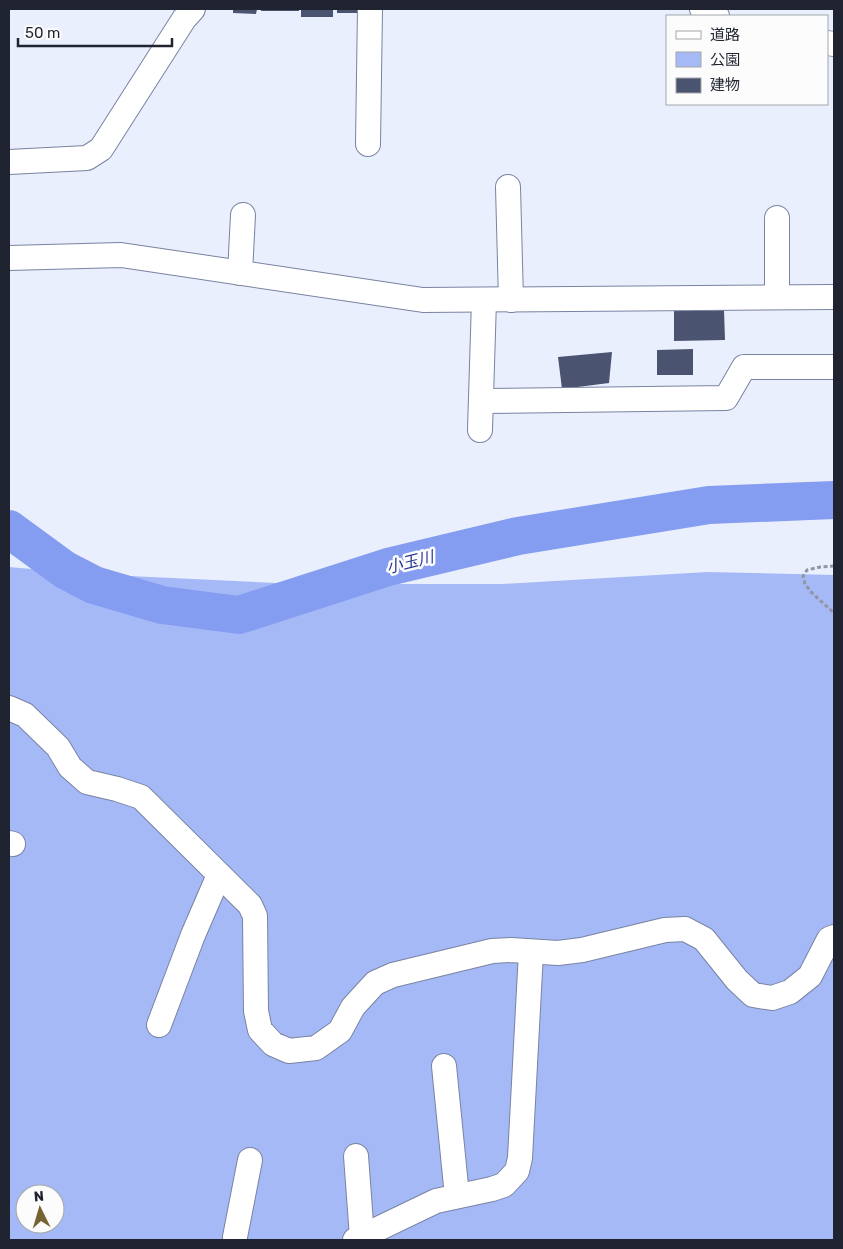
<svg xmlns="http://www.w3.org/2000/svg" width="843" height="1249" font-family="Rubik,'Noto Sans JP',sans-serif">
  <style>
    .green { fill: #a6b9f7; fill-rule: evenodd }
    .lines { fill: none; stroke-linecap: round; stroke-linejoin: round }
    .river { stroke: #859df0; stroke-width: 38 }
    .building { fill: #4a536f }
    .minor-casing { stroke: #7983a2; stroke-width: 26 }
    .path { stroke: #9196a3; stroke-width: 3; stroke-dasharray: 4 2.5; stroke-linecap: butt }
    .minor { stroke: #fff; stroke-width: 24 }
    .labels { text-anchor: middle; dominant-baseline: central; stroke-width: 5; stroke-linejoin: round; paint-order: stroke }
    .water-label { font-size: 16px; font-style: italic; fill: #263392; stroke: #fcfcfc }
  </style>
  <rect width="100%" height="100%" fill="#eaeffd"/>
  <path class="green" d="M9,567L88,574L298,584H502L707,572L834,575V1240H9ZM25,1194H55V1224H25Z"/>
  <g class="lines">
    <path class="river" d="M9,529L65,570L94,585L162,605L239,615L388,567L518,536L709,505L834,500"/>
  </g>
  <g class="building">
    <path d="M233,9H257L256,14L233,13Z"/>
    <rect x="261" y="9" width="38" height="2"/>
    <rect x="301" y="9" width="32" height="8"/>
    <rect x="337" y="9" width="27" height="4"/>
    <path d="M689,306H705V311L724,310L725,340L674,341V311H689Z"/>
    <path d="M693,349V375H657V350Z"/>
    <path d="M612,352L609,383L562,389L558,357Z"/>
  </g>
  <g class="lines">
    <g class="minor-casing">
      <g id="minor">
        <path d="M702,9L717,16"/>
        <path d="M827,43L834,44"/>
        <path d="M368,144L370,9"/>
        <path d="M9,162L87,158L101,149L184,19L193,9"/>
        <path d="M508,187L511,300"/>
        <path d="M777,218V297"/>
        <path d="M9,258L121,255L423,300L834,297"/>
        <path d="M240,273L243,215"/>
        <path d="M481,401L726,398L744,367H834"/>
        <path d="M480,430L484,300"/>
        <path d="M9,708L25,715L58,747L70,767L87,782L117,789L141,797L250,905L255,916L256,1011L260,1030L273,1044L289,1051L316,1048L340,1031L353,1007L375,983L393,975L492,951L511,950L558,953L582,950L665,930L685,929L704,939L737,980L753,995L772,998L790,992L810,976L829,939L834,937"/>
        <path d="M9,843L13,844"/>
        <path d="M159,1025L193,935L219,875"/>
        <path d="M444,1066L457,1196"/>
        <path d="M356,1156L362,1237"/>
        <path d="M235,1240V1237L250,1160"/>
        <path d="M355,1240L436,1201L492,1189L504,1185L517,1171L520,1158L531,952"/>
      </g>
    </g>
    <path class="path" d="M834,566L820,567L807,570L803,576L805,584L812,593L834,613"/>
    <use href="#minor" class="minor"/>
  </g>
  <g class="labels">
    <g class="water-label">
      <text transform="translate(410 562) rotate(-14)">小玉川</text>
    </g>
  </g>
  <rect width="843" height="1249" fill="none" stroke="#1f2430" stroke-width="20"/>
  <rect x="666" y="15" width="162" height="90" fill="#fcfcfc" stroke="#a4a6aa"/>
  <rect x="676" y="31" width="25" height="8" fill="#ffffff" stroke="#a4a6aa"/>
  <text x="710" y="40" font-size="15" fill="#1f2430">道路</text>
  <rect x="676" y="52" width="25" height="15" fill="#a6b9f7" stroke="#a4a6aa"/>
  <text x="710" y="65" font-size="15" fill="#1f2430">公園</text>
  <rect x="676" y="78" width="25" height="15" fill="#4a536f" stroke="#a4a6aa"/>
  <text x="710" y="90" font-size="15" fill="#1f2430">建物</text>
  <g transform="translate(40 1209) rotate(355)"><circle r="24" fill="#fcfcfc" stroke="#a4a6aa"/>
  <path d="M0-4L9 19L0 12L-9 19Z" fill="#756432"/>
  <text y="-8" font-size="14" font-weight="bold" text-anchor="middle" fill="#1f2430">N</text>
  </g>
  <path d="M18 38v8h154v-8" fill="none" stroke="#1f2430" stroke-width="2.5"/>
  <text x="25" y="38" font-size="15" fill="#1f2430" stroke="#fcfcfc" stroke-width="4" paint-order="stroke">50 m</text>
</svg>
